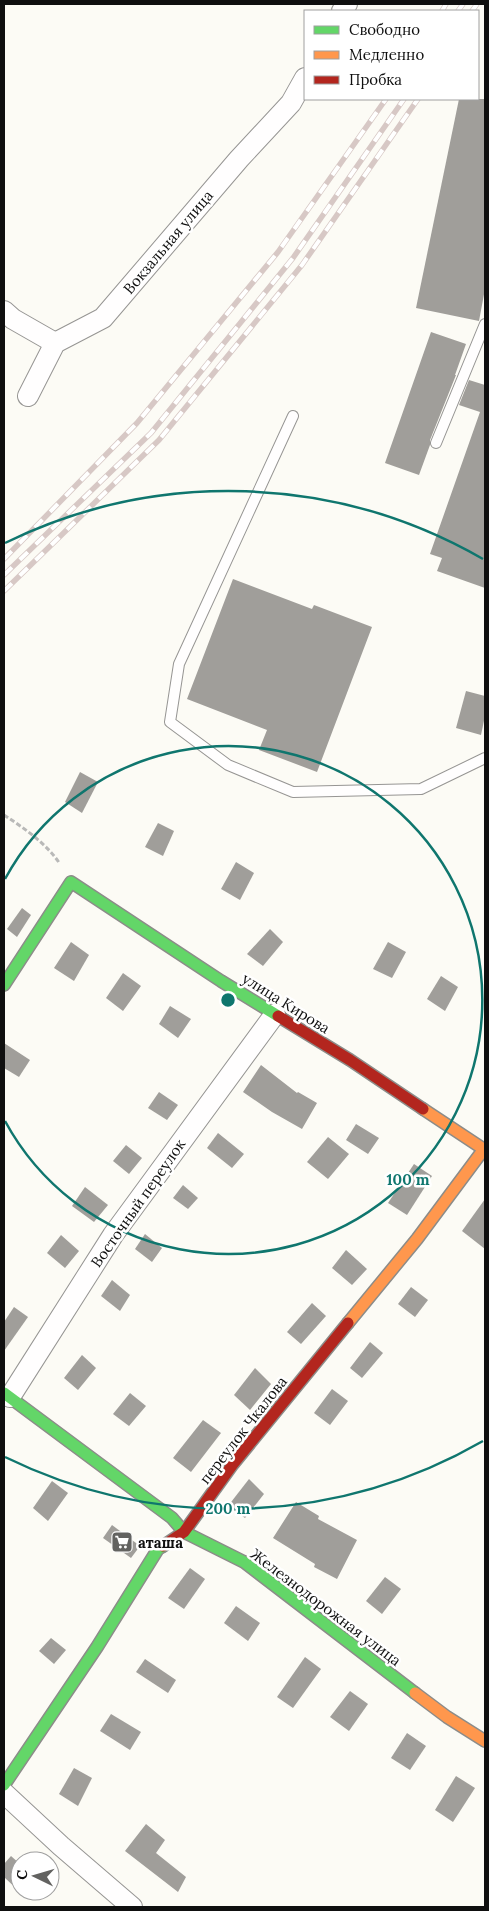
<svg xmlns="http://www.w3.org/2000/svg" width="489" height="1911" font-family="Lora,serif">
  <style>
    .building { fill: #a09e9a }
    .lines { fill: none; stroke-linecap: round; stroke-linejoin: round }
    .lane-casing { stroke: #969593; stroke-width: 12 }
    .street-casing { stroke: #969593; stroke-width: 22 }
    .fast-casing { stroke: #8c8c89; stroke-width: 14 }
    .slow-casing { stroke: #8c8c89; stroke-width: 14 }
    .jam-casing { stroke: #8c8c89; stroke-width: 14 }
    .path { stroke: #b9b9b8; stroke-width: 3; stroke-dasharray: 5 2.5; stroke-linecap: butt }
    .lane { stroke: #fffefe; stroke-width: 10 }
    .street { stroke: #fffefe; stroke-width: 20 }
    .fast { stroke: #63d668; stroke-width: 11 }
    .slow { stroke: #ff974d; stroke-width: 11 }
    .jam { stroke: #b3261e; stroke-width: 11 }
    .rail-casing { stroke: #d7c8c5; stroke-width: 5.5 }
    .rail { stroke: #fff; stroke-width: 4; stroke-dasharray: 11; stroke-linecap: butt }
    .ring { fill: none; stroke: #0f766e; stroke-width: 2.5 }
    .labels { text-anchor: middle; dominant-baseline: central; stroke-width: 5; stroke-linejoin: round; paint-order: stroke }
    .street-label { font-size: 15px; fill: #0f0f0f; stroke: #fff }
    .poi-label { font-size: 15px; font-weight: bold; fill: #0f0f0f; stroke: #fff; text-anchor: start }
    .centre { fill: #0f766e; stroke: #fff; stroke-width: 2.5 }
    .ring-label { font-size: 15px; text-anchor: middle; font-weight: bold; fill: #0f766e; stroke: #fff; stroke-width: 5; stroke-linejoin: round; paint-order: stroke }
  </style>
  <rect width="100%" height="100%" fill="#fcfbf5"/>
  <g class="building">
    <path d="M459,99H485V289L479,321L416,308Z"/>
    <path d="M431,332L466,344L455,375H456L430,440V445L419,475L385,463Z"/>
    <path d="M469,380L485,385V588L437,571L442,558L430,554L480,412L459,405Z"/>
    <path d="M233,579L312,609L314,605L372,627L317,772L259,750L267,730L187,699Z"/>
    <path d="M466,691L485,696V716L481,735L456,728Z"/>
    <path d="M80,772L98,782L82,813L65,802Z"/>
    <path d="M158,823L174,831L163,856L145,847Z"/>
    <path d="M236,862L254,873L240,900L221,889Z"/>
    <path d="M22,908L31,915L17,937L7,929Z"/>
    <path d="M270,929L283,942L263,966L247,954Z"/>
    <path d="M71,942L89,955L74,981L54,968Z"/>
    <path d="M388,942L406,952L392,978L373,969Z"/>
    <path d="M123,973L141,986L123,1011L106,998Z"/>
    <path d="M441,976L458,987L445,1011L427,999Z"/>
    <path d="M170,1006L191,1019L178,1038L159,1024Z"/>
    <path d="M4,1043L30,1060L19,1077L4,1068Z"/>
    <path d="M261,1065L297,1093L298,1092L317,1103L302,1129L272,1112L243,1092Z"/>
    <path d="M159,1092L178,1105L167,1120L148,1108Z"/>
    <path d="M356,1124L379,1138L368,1154L346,1140Z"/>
    <path d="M218,1133L244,1154L232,1168L207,1148Z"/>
    <path d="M328,1137L349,1154L328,1179L307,1162Z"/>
    <path d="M126,1145L142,1158L129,1174L113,1161Z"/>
    <path d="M414,1164L432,1176L407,1215L388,1203Z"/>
    <path d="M183,1185L198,1198L188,1209L173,1198Z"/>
    <path d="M85,1187L108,1205L94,1222L72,1206Z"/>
    <path d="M485,1199V1249L462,1231Z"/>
    <path d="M145,1234L162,1248L152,1262L135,1249Z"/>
    <path d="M61,1235L79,1251L65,1268L47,1253Z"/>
    <path d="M346,1250L367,1269L352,1285L332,1268Z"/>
    <path d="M112,1280L130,1295L120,1311L101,1296Z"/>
    <path d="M411,1287L428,1300L415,1317L398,1304Z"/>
    <path d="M312,1303L326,1316L301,1344L287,1332Z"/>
    <path d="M14,1307L28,1317L4,1351V1322Z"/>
    <path d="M370,1342L383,1353L362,1378L350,1368Z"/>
    <path d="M82,1355L96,1368L78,1390L64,1378Z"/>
    <path d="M255,1368L271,1384L250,1410L234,1395Z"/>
    <path d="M332,1389L348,1401L330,1425L314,1413Z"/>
    <path d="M130,1393L146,1406L129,1426L113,1414Z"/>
    <path d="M203,1420L221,1433L191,1472L173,1458Z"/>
    <path d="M249,1479L264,1494L245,1518L228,1506Z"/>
    <path d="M52,1481L68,1493L48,1521L33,1508Z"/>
    <path d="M296,1502L319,1516L318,1519L357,1540L337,1579L314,1567L315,1564L273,1538Z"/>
    <path d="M112,1525L140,1546L131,1558L103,1538Z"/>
    <path d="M190,1568L205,1579L184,1609L168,1598Z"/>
    <path d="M385,1577L401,1589L382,1614L366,1601Z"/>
    <path d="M236,1606L260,1623L248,1641L224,1623Z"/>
    <path d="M51,1638L66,1650L54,1664L39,1651Z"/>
    <path d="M305,1657L321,1669L293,1708L277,1697Z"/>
    <path d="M145,1659L176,1680L168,1693L136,1672Z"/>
    <path d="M350,1691L368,1704L349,1731L330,1717Z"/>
    <path d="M111,1714L141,1732L130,1750L100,1731Z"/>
    <path d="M407,1733L426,1746L410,1770L391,1758Z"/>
    <path d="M74,1768L92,1778L78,1806L59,1794Z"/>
    <path d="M456,1776L475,1788L453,1822L435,1810Z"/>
    <path d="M146,1824L165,1840L156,1853L186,1877L178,1892L125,1851Z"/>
    <path d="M11,1856L20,1864V1892L4,1877V1864Z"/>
  </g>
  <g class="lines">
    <g class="lane-casing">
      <g id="lane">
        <path d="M293,416L179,664L170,722L228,765L293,792L421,789L485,758"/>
        <path d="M436,443L485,324"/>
      </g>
    </g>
    <g class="street-casing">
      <g id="street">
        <path d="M342,11L347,4"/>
        <path d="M4,311L13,319L55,343"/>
        <path d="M28,396L55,343L103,318L239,159L291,103L305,78"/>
        <path d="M10,1397L113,1235L275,1014"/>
        <path d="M4,1793L61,1846L132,1907"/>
      </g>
    </g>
    <g class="fast-casing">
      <g id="fast">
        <path d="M4,985L71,882L221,981L278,1016"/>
        <path d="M4,1393L172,1518L184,1532L244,1562L415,1693"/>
        <path d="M4,1785L97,1647L158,1549L163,1546"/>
      </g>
    </g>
    <g class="slow-casing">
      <g id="slow">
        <path d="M423,1109L485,1150"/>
        <path d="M348,1323L417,1239L484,1149"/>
        <path d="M415,1693L447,1717L485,1741"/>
      </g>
    </g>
    <g class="jam-casing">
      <g id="jam">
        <path d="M278,1016L350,1060L423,1109"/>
        <path d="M163,1546L184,1532L233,1464L348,1323"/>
      </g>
    </g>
    <path class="path" d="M4,815C24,828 47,844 60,864"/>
    <use href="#lane" class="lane"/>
    <use href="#street" class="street"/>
    <use href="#fast" class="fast"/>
    <use href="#slow" class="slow"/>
    <use href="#jam" class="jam"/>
    <g class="rail-casing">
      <g id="rail">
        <path d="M442,11L446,4"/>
        <path d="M458,11L463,4"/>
        <path d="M472,11L477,4"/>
        <path d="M4,559L137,423L278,252L386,99"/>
        <path d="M4,575L151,433L293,258L404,99"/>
        <path d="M4,591L159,440L302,265L418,99"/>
      </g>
    </g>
    <use href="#rail" class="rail"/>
  </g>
  <g class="ring">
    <path d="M5 879A254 254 0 1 1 5 1121"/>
    <path d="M483 1441A509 509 0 0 1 5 1457M5 543A509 509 0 0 1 483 559"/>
  </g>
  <defs>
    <g id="supermarket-square" transform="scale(1.125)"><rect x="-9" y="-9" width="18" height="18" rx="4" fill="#626260" stroke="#fff"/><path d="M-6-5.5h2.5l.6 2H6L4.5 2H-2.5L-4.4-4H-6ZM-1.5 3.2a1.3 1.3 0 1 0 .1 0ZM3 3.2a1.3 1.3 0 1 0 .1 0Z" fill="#fff"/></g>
  </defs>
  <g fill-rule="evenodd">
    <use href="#supermarket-square" x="122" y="1542"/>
  </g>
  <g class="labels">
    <g class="street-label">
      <text transform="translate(168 242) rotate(-50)">Вокзальная улица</text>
      <text transform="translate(286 1003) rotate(32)">улица Кирова</text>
      <text transform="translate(138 1203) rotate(-55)">Восточный переулок</text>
      <text transform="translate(243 1430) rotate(-52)">переулок Чкалова</text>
      <text transform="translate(326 1607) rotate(37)">Железнодорожная улица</text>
    </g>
    <g class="poi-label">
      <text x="138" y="1542">аташа</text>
    </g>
  </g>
  <circle cx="228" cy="1000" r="8" class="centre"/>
  <g class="ring-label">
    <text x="408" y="1185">100 m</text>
    <text x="228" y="1514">200 m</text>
  </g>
  <rect width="489" height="1911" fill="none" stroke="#0f0f0f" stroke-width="10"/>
  <rect x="304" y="10" width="175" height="90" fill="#ffffff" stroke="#9f9f9f"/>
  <rect x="314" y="26" width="25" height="8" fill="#63d668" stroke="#9f9f9f"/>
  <text x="349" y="35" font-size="15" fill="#0f0f0f">Свободно</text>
  <rect x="314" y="51" width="25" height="8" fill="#ff974d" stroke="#9f9f9f"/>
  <text x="349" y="60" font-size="15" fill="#0f0f0f">Медленно</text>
  <rect x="314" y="76" width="25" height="8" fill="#b3261e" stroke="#9f9f9f"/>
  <text x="349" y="85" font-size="15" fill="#0f0f0f">Пробка</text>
  <g transform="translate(35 1876) rotate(275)"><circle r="24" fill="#ffffff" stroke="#9f9f9f"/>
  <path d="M0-4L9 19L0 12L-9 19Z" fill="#626260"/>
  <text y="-8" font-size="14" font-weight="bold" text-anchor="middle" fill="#0f0f0f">С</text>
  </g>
</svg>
